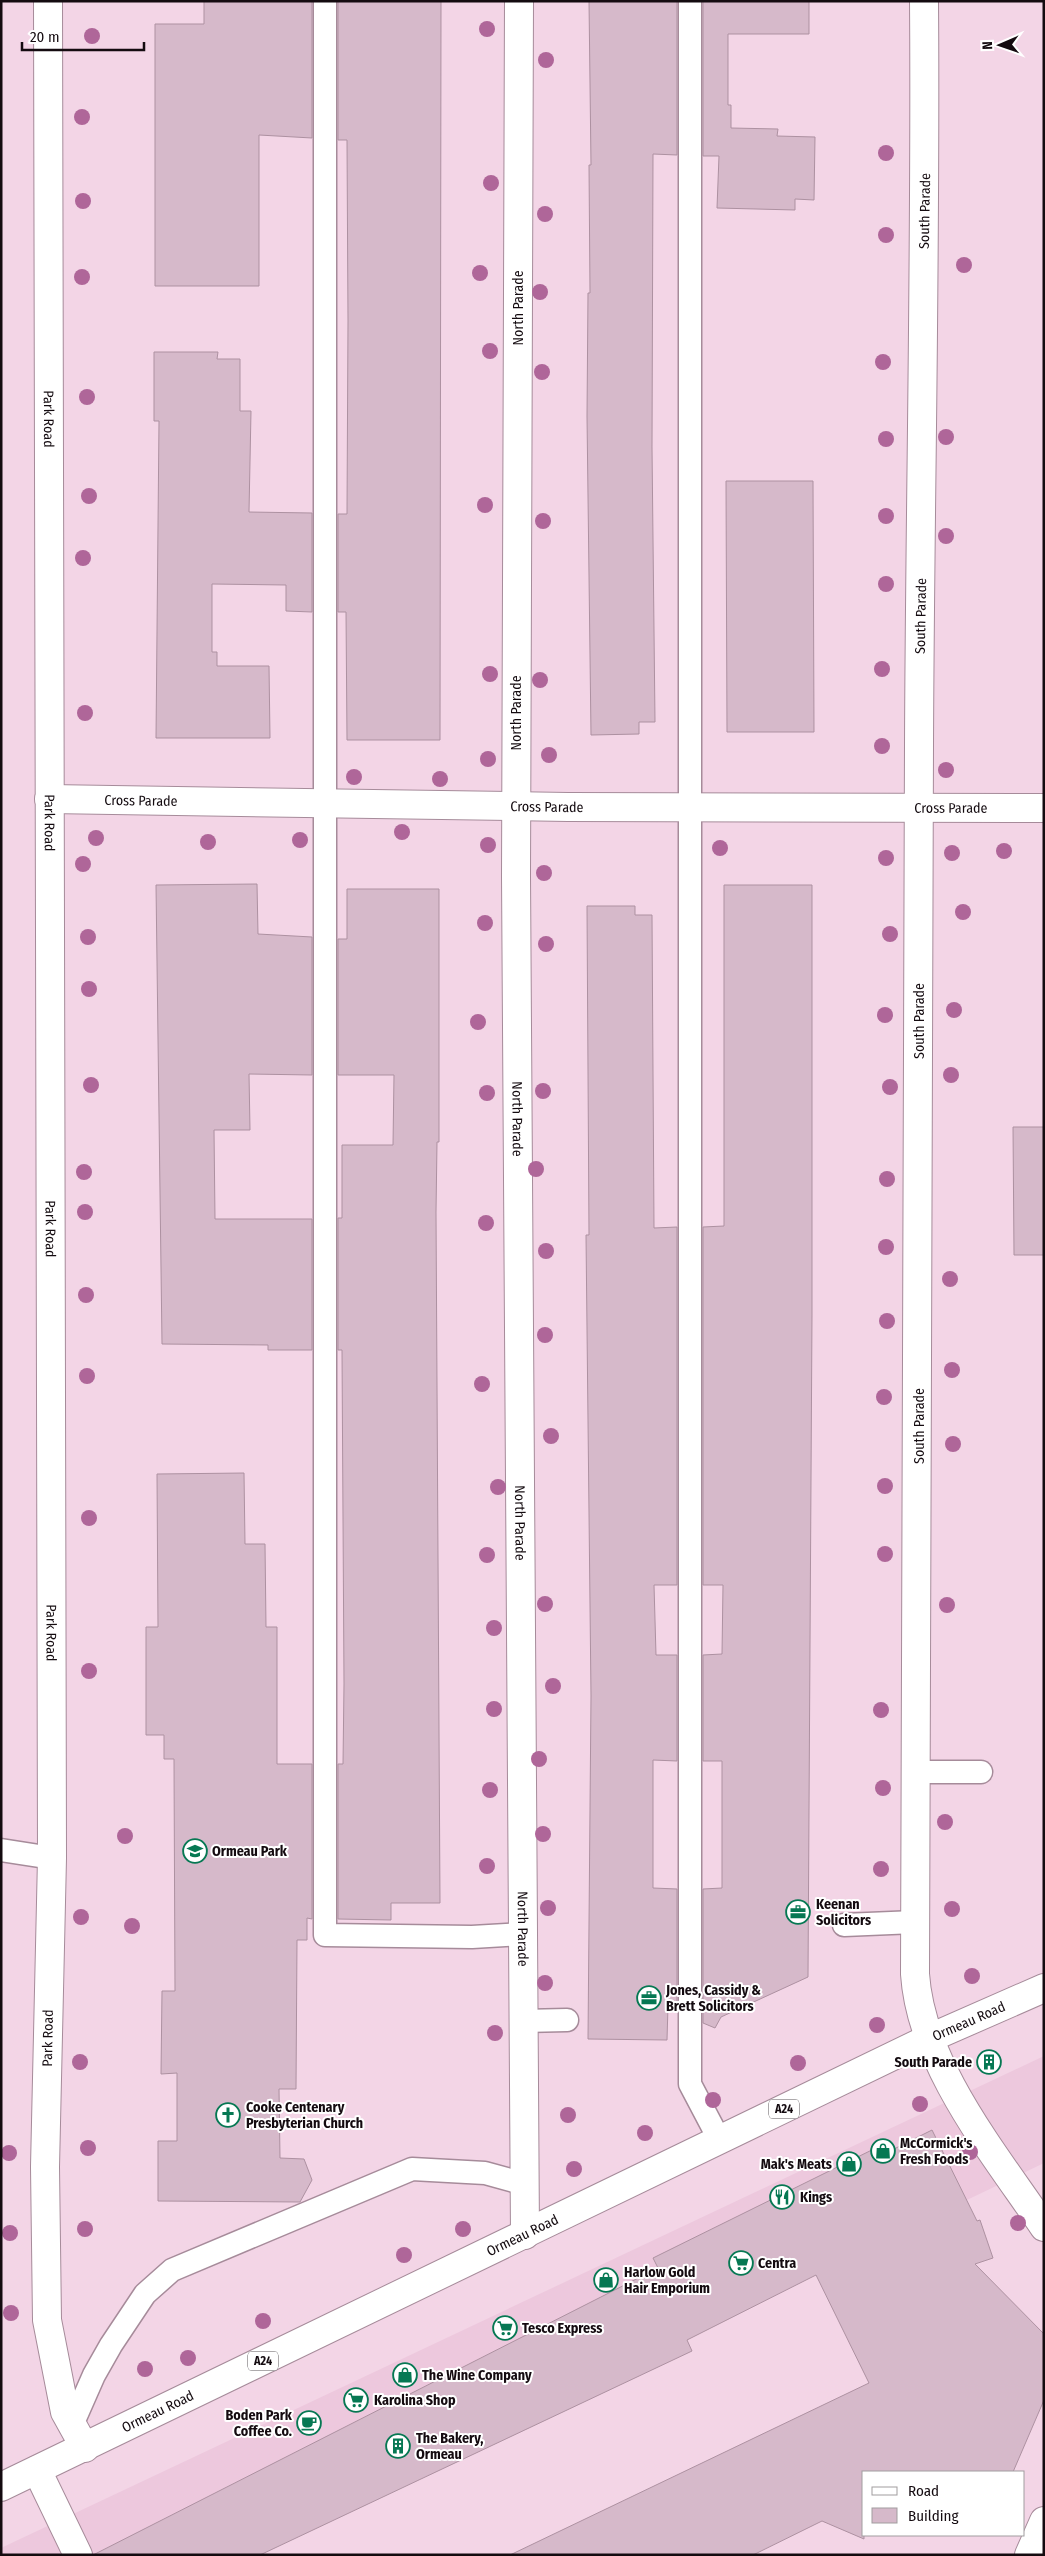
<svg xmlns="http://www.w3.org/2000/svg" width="1045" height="2556" font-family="'Fira Sans Condensed',sans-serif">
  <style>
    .built { fill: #edc8dd }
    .building { fill: #d6b9ca; stroke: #ad91a1 }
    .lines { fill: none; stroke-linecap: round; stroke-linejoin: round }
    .lane-casing { stroke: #a68b9a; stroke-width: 25 }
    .street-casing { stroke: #a68b9a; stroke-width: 30 }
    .primary-casing { stroke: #a68b9a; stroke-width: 30 }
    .lane { stroke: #fff; stroke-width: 22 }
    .street { stroke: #fff; stroke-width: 28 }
    .primary { stroke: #fff; stroke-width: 28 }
    .tree { fill: #af6699 }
    .labels { text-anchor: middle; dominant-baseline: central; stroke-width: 4; stroke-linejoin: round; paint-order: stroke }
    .shield { fill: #fff; stroke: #5a5458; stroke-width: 1 }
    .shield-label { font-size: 12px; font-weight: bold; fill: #140b10 }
    .street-label { font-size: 14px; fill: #140b10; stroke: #fff }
    .poi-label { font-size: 14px; font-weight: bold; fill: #140b10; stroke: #fff; text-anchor: start }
  </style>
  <rect width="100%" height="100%" fill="#f3d5e6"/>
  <path class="built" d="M1044,2056V2163L226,2555H1V2548Z"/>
  <g class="building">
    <path d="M204,1H312V138L259,135V286H155V24H204Z"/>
    <path d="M338,1H441L440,740H347L346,612H338V514H347L348,321L347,140H338Z"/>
    <path d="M589,1H677V155L653,154L652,447L655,722H639V734L591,735L587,416L588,293H590L589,165H591Z"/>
    <path d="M703,1H809V34H728V105H731V128L778,129L777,136L815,137L814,200L795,199V210L717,208L719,156H703Z"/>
    <path d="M154,352H218L217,359H240V411H251L249,512L312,513V612L286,611V585L212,584V652H217V666H269L270,738H156L159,421H154Z"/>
    <path d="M726,481H813L814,732H727Z"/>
    <path d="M257,884L258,934L312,937V1075L249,1074L250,1130H214L215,1219H312V1350H268V1345L162,1344L156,885Z"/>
    <path d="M724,885H812V1314L808,1977L721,2017L715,2028L703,2023V1889L722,1888V1761H703V1655L722,1654L723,1585H703V1227L724,1226Z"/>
    <path d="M347,889H439V1142H437L436,1212L440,1903H391V1920L338,1919V1764H343L344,1684L342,1350H338V1218H342V1145H393L394,1075H338V939H347Z"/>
    <path d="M587,906H635V915H652L654,1228L677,1227V1585H654L656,1655H677V1761L653,1760V1888L677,1889V2011L668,2006L667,2040L588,2039L591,1696L586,1235H589Z"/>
    <path d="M1013,1127H1044V1255H1014Z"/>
    <path d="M244,1473L245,1544H265L266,1627H277V1764H312V1919L307,1918V1940H297L296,2089H279L280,2158L304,2159L312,2180L300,2202L158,2201V2141H177V2073L161,2074L162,1991H175L174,1759H164V1735H146V1627H158L157,1474Z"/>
    <path d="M932,2130L977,2221L980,2220L993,2258L975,2264L1044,2334V2400L1013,2472H864V2539L822,2521L753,2555H510L869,2383L816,2275L687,2340L692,2351L260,2555H93L658,2268L653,2258L888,2142L892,2150Z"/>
  </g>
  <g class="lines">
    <g class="lane-casing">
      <g id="lane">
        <path d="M325,1V1935L472,1937L523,1934"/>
        <path d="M690,1V2084L720,2141"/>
        <path d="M916,1772H981"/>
        <path d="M1,1850L52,1858"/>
        <path d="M844,1925L915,1922"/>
        <path d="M523,2021L567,2020"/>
        <path d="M72,2425L94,2375L111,2345L145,2294L172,2270L412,2169L485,2173L525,2184"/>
      </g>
    </g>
    <g class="street-casing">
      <g id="street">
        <path id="s1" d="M48,1L52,1858L45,2167L47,2320L65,2412L85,2448"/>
        <path id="s2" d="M519,1L516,876L525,2235"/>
        <path d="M924,1C926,249 920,497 919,745C918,1154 917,1564 915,1974C921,2065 994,2153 1044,2227"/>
        <path id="s3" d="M49,799L568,807L1044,808"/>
        <path d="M37,2470L78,2555"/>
        <path d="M1029,2555L1044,2521"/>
      </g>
    </g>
    <g class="primary-casing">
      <g id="primary">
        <path id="s4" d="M1,2487L930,2038L1044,1988"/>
      </g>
    </g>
    <use href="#lane" class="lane"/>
    <use href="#street" class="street"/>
    <use href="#primary" class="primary"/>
  </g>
  <g class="tree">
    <circle cx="487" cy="29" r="8"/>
    <circle cx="92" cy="36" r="8"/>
    <circle cx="546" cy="60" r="8"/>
    <circle cx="82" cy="117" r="8"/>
    <circle cx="886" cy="153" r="8"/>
    <circle cx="491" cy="183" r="8"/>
    <circle cx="83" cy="201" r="8"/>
    <circle cx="545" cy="214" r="8"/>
    <circle cx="886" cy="235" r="8"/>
    <circle cx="964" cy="265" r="8"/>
    <circle cx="480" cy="273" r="8"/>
    <circle cx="82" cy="277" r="8"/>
    <circle cx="540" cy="292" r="8"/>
    <circle cx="490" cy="351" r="8"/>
    <circle cx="883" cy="362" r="8"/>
    <circle cx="542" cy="372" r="8"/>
    <circle cx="87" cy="397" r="8"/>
    <circle cx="946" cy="437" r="8"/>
    <circle cx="886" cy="439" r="8"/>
    <circle cx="89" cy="496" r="8"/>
    <circle cx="485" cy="505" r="8"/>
    <circle cx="886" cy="516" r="8"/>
    <circle cx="543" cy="521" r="8"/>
    <circle cx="946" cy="536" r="8"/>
    <circle cx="83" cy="558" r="8"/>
    <circle cx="886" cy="584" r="8"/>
    <circle cx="882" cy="669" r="8"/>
    <circle cx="490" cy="674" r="8"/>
    <circle cx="540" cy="680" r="8"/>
    <circle cx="85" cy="713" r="8"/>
    <circle cx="882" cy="746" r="8"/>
    <circle cx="549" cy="755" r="8"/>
    <circle cx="488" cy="759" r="8"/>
    <circle cx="946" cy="770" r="8"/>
    <circle cx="354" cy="777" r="8"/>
    <circle cx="440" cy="779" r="8"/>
    <circle cx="402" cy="832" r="8"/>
    <circle cx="96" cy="838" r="8"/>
    <circle cx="300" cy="840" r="8"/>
    <circle cx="208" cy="842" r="8"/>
    <circle cx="488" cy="845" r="8"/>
    <circle cx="720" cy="848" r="8"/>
    <circle cx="1004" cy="851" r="8"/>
    <circle cx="952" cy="853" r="8"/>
    <circle cx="886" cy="858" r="8"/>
    <circle cx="83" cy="864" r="8"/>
    <circle cx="544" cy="873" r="8"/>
    <circle cx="963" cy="912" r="8"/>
    <circle cx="485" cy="923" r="8"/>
    <circle cx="890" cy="934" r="8"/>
    <circle cx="88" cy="937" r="8"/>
    <circle cx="546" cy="944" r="8"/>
    <circle cx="89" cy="989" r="8"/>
    <circle cx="954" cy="1010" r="8"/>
    <circle cx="885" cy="1015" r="8"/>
    <circle cx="478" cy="1022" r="8"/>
    <circle cx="951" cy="1075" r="8"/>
    <circle cx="91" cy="1085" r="8"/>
    <circle cx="890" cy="1087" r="8"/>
    <circle cx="543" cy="1091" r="8"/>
    <circle cx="487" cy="1093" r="8"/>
    <circle cx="536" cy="1169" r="8"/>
    <circle cx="84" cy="1172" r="8"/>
    <circle cx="887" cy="1179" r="8"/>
    <circle cx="85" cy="1212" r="8"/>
    <circle cx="486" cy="1223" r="8"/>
    <circle cx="886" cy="1247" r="8"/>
    <circle cx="546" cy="1251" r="8"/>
    <circle cx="950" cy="1279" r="8"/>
    <circle cx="86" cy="1295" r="8"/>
    <circle cx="887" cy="1321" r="8"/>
    <circle cx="545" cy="1335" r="8"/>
    <circle cx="952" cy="1370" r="8"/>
    <circle cx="87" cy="1376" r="8"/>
    <circle cx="482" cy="1384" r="8"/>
    <circle cx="884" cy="1397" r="8"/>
    <circle cx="551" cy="1436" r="8"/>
    <circle cx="953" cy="1444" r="8"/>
    <circle cx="885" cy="1486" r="8"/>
    <circle cx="498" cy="1487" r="8"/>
    <circle cx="89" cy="1518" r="8"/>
    <circle cx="885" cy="1554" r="8"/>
    <circle cx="487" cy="1555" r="8"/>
    <circle cx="545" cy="1604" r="8"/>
    <circle cx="947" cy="1605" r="8"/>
    <circle cx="494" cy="1628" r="8"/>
    <circle cx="89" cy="1671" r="8"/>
    <circle cx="553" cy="1686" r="8"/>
    <circle cx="494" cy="1709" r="8"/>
    <circle cx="881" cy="1710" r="8"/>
    <circle cx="539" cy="1759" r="8"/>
    <circle cx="883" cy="1788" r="8"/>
    <circle cx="490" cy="1790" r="8"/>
    <circle cx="945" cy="1822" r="8"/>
    <circle cx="543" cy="1834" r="8"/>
    <circle cx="125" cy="1836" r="8"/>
    <circle cx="487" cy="1866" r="8"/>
    <circle cx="881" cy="1869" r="8"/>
    <circle cx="548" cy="1908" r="8"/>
    <circle cx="952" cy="1909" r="8"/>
    <circle cx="81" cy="1917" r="8"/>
    <circle cx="132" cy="1926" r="8"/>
    <circle cx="972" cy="1976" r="8"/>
    <circle cx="545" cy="1983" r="8"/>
    <circle cx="877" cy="2025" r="8"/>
    <circle cx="495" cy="2033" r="8"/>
    <circle cx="80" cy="2062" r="8"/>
    <circle cx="798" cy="2063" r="8"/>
    <circle cx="713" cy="2100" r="8"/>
    <circle cx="920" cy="2104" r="8"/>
    <circle cx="568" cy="2115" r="8"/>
    <circle cx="645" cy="2133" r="8"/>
    <circle cx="88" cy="2148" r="8"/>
    <circle cx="970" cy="2152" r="8"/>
    <circle cx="9" cy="2153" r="8"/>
    <circle cx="574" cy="2169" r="8"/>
    <circle cx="1018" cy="2223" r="8"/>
    <circle cx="85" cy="2229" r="8"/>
    <circle cx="463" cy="2229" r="8"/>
    <circle cx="10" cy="2233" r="8"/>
    <circle cx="404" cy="2255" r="8"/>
    <circle cx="11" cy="2313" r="8"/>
    <circle cx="263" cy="2321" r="8"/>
    <circle cx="188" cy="2358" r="8"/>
    <circle cx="145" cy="2369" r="8"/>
  </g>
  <defs>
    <g id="school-ring" transform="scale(1.25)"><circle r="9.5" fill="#fff" stroke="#067853" stroke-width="1.5"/><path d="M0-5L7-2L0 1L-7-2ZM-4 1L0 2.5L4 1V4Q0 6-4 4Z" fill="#067853"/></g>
    <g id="office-ring" transform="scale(1.25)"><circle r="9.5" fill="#fff" stroke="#067853" stroke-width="1.5"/><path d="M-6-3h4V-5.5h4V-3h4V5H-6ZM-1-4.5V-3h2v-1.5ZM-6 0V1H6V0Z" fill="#067853"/></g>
    <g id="building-ring" transform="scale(1.25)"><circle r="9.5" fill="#fff" stroke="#067853" stroke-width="1.5"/><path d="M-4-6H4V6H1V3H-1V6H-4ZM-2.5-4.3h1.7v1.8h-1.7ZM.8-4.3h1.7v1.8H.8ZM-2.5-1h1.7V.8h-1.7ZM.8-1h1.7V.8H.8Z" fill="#067853"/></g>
    <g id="church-ring" transform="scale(1.25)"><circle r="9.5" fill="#fff" stroke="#067853" stroke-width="1.5"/><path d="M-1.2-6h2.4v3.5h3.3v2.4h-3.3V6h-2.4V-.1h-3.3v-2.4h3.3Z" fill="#067853"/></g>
    <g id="shop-ring" transform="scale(1.25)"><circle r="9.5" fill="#fff" stroke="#067853" stroke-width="1.5"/><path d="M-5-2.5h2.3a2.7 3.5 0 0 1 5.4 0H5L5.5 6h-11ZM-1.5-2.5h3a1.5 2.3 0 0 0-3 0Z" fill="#067853"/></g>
    <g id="restaurant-ring" transform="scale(1.25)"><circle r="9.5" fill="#fff" stroke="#067853" stroke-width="1.5"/><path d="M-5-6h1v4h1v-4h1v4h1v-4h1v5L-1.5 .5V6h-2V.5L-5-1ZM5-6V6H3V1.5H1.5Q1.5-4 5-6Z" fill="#067853"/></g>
    <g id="supermarket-ring" transform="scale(1.25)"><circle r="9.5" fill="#fff" stroke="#067853" stroke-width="1.5"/><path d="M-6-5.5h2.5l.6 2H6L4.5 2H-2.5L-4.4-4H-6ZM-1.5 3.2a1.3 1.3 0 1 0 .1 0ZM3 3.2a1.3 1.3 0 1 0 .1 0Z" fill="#067853"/></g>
    <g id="cafe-ring" transform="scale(1.25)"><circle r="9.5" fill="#fff" stroke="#067853" stroke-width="1.5"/><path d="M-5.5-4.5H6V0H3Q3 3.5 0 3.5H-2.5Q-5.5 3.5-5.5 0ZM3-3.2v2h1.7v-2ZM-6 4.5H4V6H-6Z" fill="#067853"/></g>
  </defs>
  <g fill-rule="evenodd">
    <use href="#school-ring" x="195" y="1851"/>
    <use href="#office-ring" x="798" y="1912"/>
    <use href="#office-ring" x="649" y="1998"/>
    <use href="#building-ring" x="989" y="2062"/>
    <use href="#church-ring" x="228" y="2115"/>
    <use href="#shop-ring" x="883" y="2151"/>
    <use href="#shop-ring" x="849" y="2164"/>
    <use href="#restaurant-ring" x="782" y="2197"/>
    <use href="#supermarket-ring" x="741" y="2263"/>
    <use href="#shop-ring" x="606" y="2280"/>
    <use href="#supermarket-ring" x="505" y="2328"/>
    <use href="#shop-ring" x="405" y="2375"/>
    <use href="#supermarket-ring" x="356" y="2400"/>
    <use href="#cafe-ring" x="309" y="2423"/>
    <use href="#building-ring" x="398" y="2446"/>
  </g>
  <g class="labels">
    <g class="shield">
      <rect x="769" y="2099.5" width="30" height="19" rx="4"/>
      <rect x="248" y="2351.5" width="30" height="19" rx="4"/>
    </g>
    <g class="shield-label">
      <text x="784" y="2109">A24</text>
      <text x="263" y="2361">A24</text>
    </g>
    <g class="street-label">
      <text transform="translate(925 211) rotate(-89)">South Parade</text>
      <text transform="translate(518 308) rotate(-90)">North Parade</text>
      <text stroke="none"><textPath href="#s1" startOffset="418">Park Road</textPath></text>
      <text transform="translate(921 616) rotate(-89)">South Parade</text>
      <text transform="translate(516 713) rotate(-90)">North Parade</text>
      <text stroke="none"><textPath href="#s3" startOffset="92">Cross Parade</textPath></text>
      <text stroke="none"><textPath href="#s3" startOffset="498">Cross Parade</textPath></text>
      <text stroke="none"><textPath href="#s3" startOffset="902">Cross Parade</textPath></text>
      <text stroke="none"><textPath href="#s1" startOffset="822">Park Road</textPath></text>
      <text transform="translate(919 1021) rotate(-90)">South Parade</text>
      <text stroke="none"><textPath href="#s2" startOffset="1118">North Parade</textPath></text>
      <text stroke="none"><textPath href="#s1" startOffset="1228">Park Road</textPath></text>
      <text transform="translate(919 1426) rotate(-90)">South Parade</text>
      <text stroke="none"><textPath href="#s2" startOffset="1522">North Parade</textPath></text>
      <text stroke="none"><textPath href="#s1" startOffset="1632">Park Road</textPath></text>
      <text stroke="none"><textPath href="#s2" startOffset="1928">North Parade</textPath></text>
      <text stroke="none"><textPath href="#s4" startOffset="1074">Ormeau Road</textPath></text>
      <text transform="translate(48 2038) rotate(-89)">Park Road</text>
      <text stroke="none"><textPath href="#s4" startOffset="579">Ormeau Road</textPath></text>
      <text stroke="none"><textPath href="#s4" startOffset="174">Ormeau Road</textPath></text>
    </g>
    <g class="poi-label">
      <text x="212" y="1851">Ormeau Park</text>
      <text x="816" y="1904">Keenan<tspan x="816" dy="16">Solicitors</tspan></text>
      <text x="666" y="1990">Jones, Cassidy &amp;<tspan x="666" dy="16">Brett Solicitors</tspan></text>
      <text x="972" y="2062" text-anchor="end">South Parade</text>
      <text x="246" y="2107">Cooke Centenary<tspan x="246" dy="16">Presbyterian Church</tspan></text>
      <text x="900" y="2143">McCormick's<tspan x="900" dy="16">Fresh Foods</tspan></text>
      <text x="832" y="2164" text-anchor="end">Mak's Meats</text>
      <text x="800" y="2197">Kings</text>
      <text x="758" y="2263">Centra</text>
      <text x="624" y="2272">Harlow Gold<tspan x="624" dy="16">Hair Emporium</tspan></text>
      <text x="522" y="2328">Tesco Express</text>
      <text x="422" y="2375">The Wine Company</text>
      <text x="374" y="2400">Karolina Shop</text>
      <text x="292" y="2415" text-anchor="end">Boden Park<tspan x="292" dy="16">Coffee Co.</tspan></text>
      <text x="416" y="2438">The Bakery,<tspan x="416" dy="16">Ormeau</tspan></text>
    </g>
  </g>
  <rect width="1045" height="2556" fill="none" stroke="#140b10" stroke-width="5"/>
  <rect x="862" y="2471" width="162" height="65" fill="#ffffff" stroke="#a19d9f"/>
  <rect x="872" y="2487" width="25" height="8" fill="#ffffff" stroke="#a19d9f"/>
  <text x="908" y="2496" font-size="15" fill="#140b10">Road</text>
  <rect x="872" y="2508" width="25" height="15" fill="#d6b9ca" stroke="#a19d9f"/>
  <text x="908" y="2521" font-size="15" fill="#140b10">Building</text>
  <g transform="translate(1000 45) rotate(268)" stroke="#ffffff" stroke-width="4" paint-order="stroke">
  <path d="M0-4L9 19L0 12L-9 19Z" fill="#140b10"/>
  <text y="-8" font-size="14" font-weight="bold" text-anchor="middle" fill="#140b10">N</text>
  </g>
  <path d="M22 42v8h122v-8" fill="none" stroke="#140b10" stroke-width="2.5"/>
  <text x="30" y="42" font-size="15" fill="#140b10" stroke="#ffffff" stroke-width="4" paint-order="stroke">20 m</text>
</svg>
